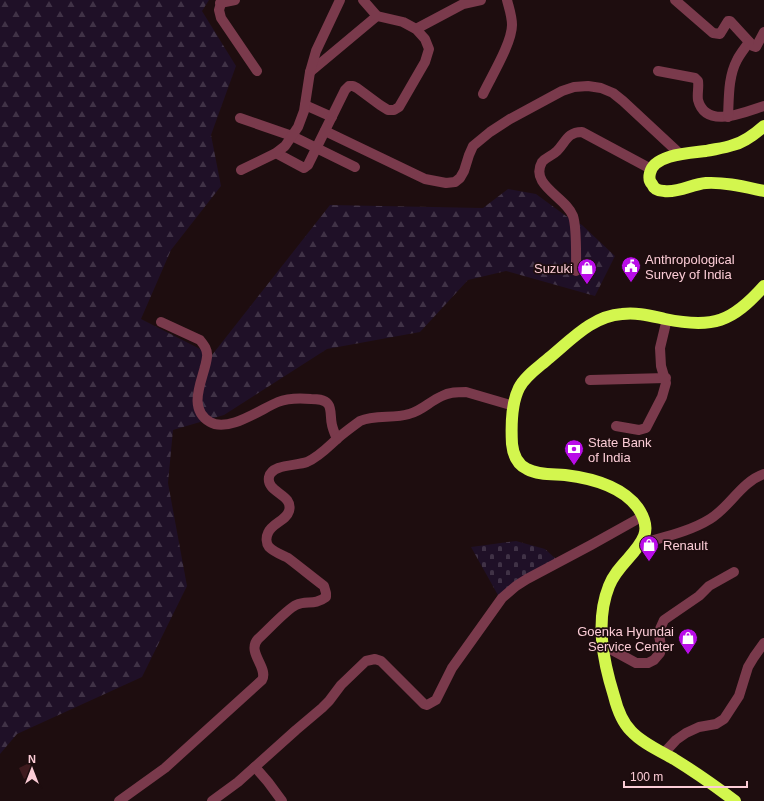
<svg xmlns="http://www.w3.org/2000/svg" width="764" height="801" font-family="Helvetica,sans-serif">
  <style>
    .forest { fill: url(#forest-firs) }
    .cemetery { fill: url(#cemetery-stones) }
    .building { fill: #3e1a1e }
    .lines { fill: none; stroke-linecap: round; stroke-linejoin: round }
    .minor { stroke: #7a3a4c; stroke-width: 10 }
    .highway { stroke: #d3f64e; stroke-width: 12 }
    .labels { text-anchor: middle; dominant-baseline: central; stroke-width: 3.5; stroke-linejoin: round; paint-order: stroke }
    .poi-label { font-size: 13px; fill: #fcccd6; stroke: #1e0d0f; text-anchor: start }
  </style>
  <defs>
    <pattern id="forest-firs" width="22" height="20" patternUnits="userSpaceOnUse"><rect width="22" height="20" fill="#1f1027"/><path d="M5 1l3.5 6h-7zM16 11l3.5 6h-7z" fill="#403246"/></pattern>
    <pattern id="cemetery-stones" width="16" height="16" patternUnits="userSpaceOnUse"><rect width="16" height="16" fill="#1f1027"/><path d="M2 7V4a2 2 0 0 1 4 0v3zM10 15v-3a2 2 0 0 1 4 0v3z" fill="#403246"/></pattern>
  </defs>
  <rect width="100%" height="100%" fill="#1e0d0f"/>
  <path class="forest" d="M0,0H209L202,11L236,66L211,135L221,186L171,250L141,319L212,355L330,205L483,208L508,189L536,194L566,216L582,225L615,256L595,296L506,271L468,280L420,332L327,349L224,415L173,430L168,483L187,586L142,677L17,734L0,754Z"/>
  <path class="cemetery" d="M516,541L545,549L558,561L499,597L471,547Z"/>
  <path class="building" d="M31,762L36,774L24,779L19,768Z"/>
  <g class="lines">
    <g class="minor">
      <path d="M222,0L219,10L221,18L257,71"/>
      <path d="M675,0L713,33L720,34L728,21H730L753,46L756,47L764,32"/>
      <path d="M220,3L235,0"/>
      <path d="M416,29L463,4L481,0"/>
      <path d="M658,71L695,78L698,81C699,87 697,94 698,100C706,130 745,112 764,106"/>
      <path d="M310,72L377,16"/>
      <path d="M483,94C491,77 512,43 512,25C512,16 509,8 507,0"/>
      <path d="M305,105L332,117"/>
      <path d="M728,117C729,98 728,77 737,60C740,54 745,48 749,42"/>
      <path d="M240,118L292,136L355,167"/>
      <path d="M325,131L425,179L446,183L455,182L460,178L464,171L469,155L473,146L490,132L510,119L562,91L574,87L588,86L601,88L613,93L623,101L680,154"/>
      <path d="M276,153L304,168L308,165L345,90L349,86H353L357,88L380,105L388,110H394L399,107L425,62L429,49L425,39L416,29L403,22L377,16L363,0"/>
      <path d="M241,170L276,153L285,146L298,127L304,111L310,72L316,51L340,0"/>
      <path d="M576,271C576,258 577,228 573,216C566,197 529,185 542,162C546,157 552,156 557,151C566,142 567,132 582,132L651,169"/>
      <path d="M161,322L200,340C204,345 208,350 207,357C205,377 185,407 210,422C228,433 261,409 278,402C288,398 300,398 311,399C317,399 324,399 328,404C332,409 330,418 332,425C333,430 335,434 337,439"/>
      <path d="M590,380L666,378"/>
      <path d="M616,426L639,430L646,428L662,397L666,383L661,366L660,348L667,319"/>
      <path d="M640,544C663,537 689,532 710,519C730,507 741,482 764,474"/>
      <path d="M603,645L636,663H648L654,660L660,653L661,646L659,635L660,629L664,620L699,596L709,586L734,572"/>
      <path d="M664,753L676,740L686,733L699,727L716,724L724,719L739,696L748,667L754,657L764,643"/>
      <path d="M255,767L268,782L282,801"/>
      <path d="M119,801L165,768L262,680C269,668 246,652 258,639C267,631 287,609 296,605C307,600 314,606 326,597V593L324,586C312,577 300,567 288,558C282,555 274,552 269,547C266,543 266,537 268,533C272,523 286,521 289,511C294,494 266,493 269,477C272,464 296,466 307,462C319,457 328,447 338,438C345,432 352,427 360,421C375,414 393,419 409,414C422,411 430,401 442,396C449,392 458,392 466,392L514,406"/>
      <path d="M212,801L238,782L296,730L322,708L329,701L341,685L366,661L375,659L381,661L424,704L427,705L436,700L452,668L502,598L516,586L527,579L591,545L643,516"/>
    </g>
    <g class="highway">
      <path d="M764,126C755,134 745,142 733,145C725,148 715,149 706,151C691,153 654,154 650,173C649,177 649,181 652,184C654,189 659,191 664,191C679,193 692,184 706,183C726,182 745,187 764,191"/>
      <path d="M735,801C715,786 695,772 674,759C660,751 642,743 631,731C622,722 617,708 614,696C603,661 595,621 609,586C617,565 637,554 644,536C648,526 644,517 638,508C622,486 590,478 565,475C552,474 538,475 527,469C517,464 513,454 512,444C511,426 511,404 519,388C525,376 539,367 549,358C571,340 592,316 622,314C637,312 651,316 665,319C713,329 732,322 764,286"/>
    </g>
  </g>
  <defs>
    <g id="civic-pin" transform="scale(1)"><path d="M0 17L-7.5 6A9.5 9.5 0 1 1 7.5 6Z" fill="#b90ce8" stroke="#1e0d0f"/><path d="M-.6-6.5H3V-4.5H.6V-3L4-1V1h2V6H-6V1h2V-1L-.6-3ZM-1.2 2.5V6h2.4V2.5Z" fill="#fff"/></g>
    <g id="shop-pin" transform="scale(1)"><path d="M0 17L-7.5 6A9.5 9.5 0 1 1 7.5 6Z" fill="#b90ce8" stroke="#1e0d0f"/><path d="M-5-2.5h2.3a2.7 3.5 0 0 1 5.4 0H5L5.5 6h-11ZM-1.5-2.5h3a1.5 2.3 0 0 0-3 0Z" fill="#fff"/></g>
    <g id="bank-pin" transform="scale(1)"><path d="M0 17L-7.5 6A9.5 9.5 0 1 1 7.5 6Z" fill="#b90ce8" stroke="#1e0d0f"/><path d="M-6-4H6V4H-6ZM0-2.3a2.3 2.3 0 1 0 0 4.6a2.3 2.3 0 1 0 0-4.6Z" fill="#fff"/></g>
  </defs>
  <g fill-rule="evenodd">
    <use href="#civic-pin" x="631" y="266"/>
    <use href="#shop-pin" x="587" y="268"/>
    <use href="#bank-pin" x="574" y="449"/>
    <use href="#shop-pin" x="649" y="545"/>
    <use href="#shop-pin" x="688" y="638"/>
  </g>
  <g class="labels">
    <g class="poi-label">
      <text x="645" y="259">Anthropological<tspan x="645" dy="15">Survey of India</tspan></text>
      <text x="573" y="268" text-anchor="end">Suzuki</text>
      <text x="588" y="442">State Bank<tspan x="588" dy="15">of India</tspan></text>
      <text x="663" y="545">Renault</text>
      <text x="674" y="631" text-anchor="end">Goenka Hyundai<tspan x="674" dy="15">Service Center</tspan></text>
    </g>
  </g>
  <g transform="translate(32 769)" stroke="#1e0d0f" stroke-width="3" paint-order="stroke">
  <path d="M0-3L7 15L0 10L-7 15Z" fill="#fcccd6"/>
  <text y="-6" font-size="11" font-weight="bold" text-anchor="middle" fill="#fcccd6">N</text>
  </g>
  <path d="M624 781v6h123v-6" fill="none" stroke="#fcccd6" stroke-width="2"/>
  <text x="630" y="781" font-size="12" fill="#fcccd6" stroke="#1e0d0f" stroke-width="3" paint-order="stroke">100 m</text>
</svg>
